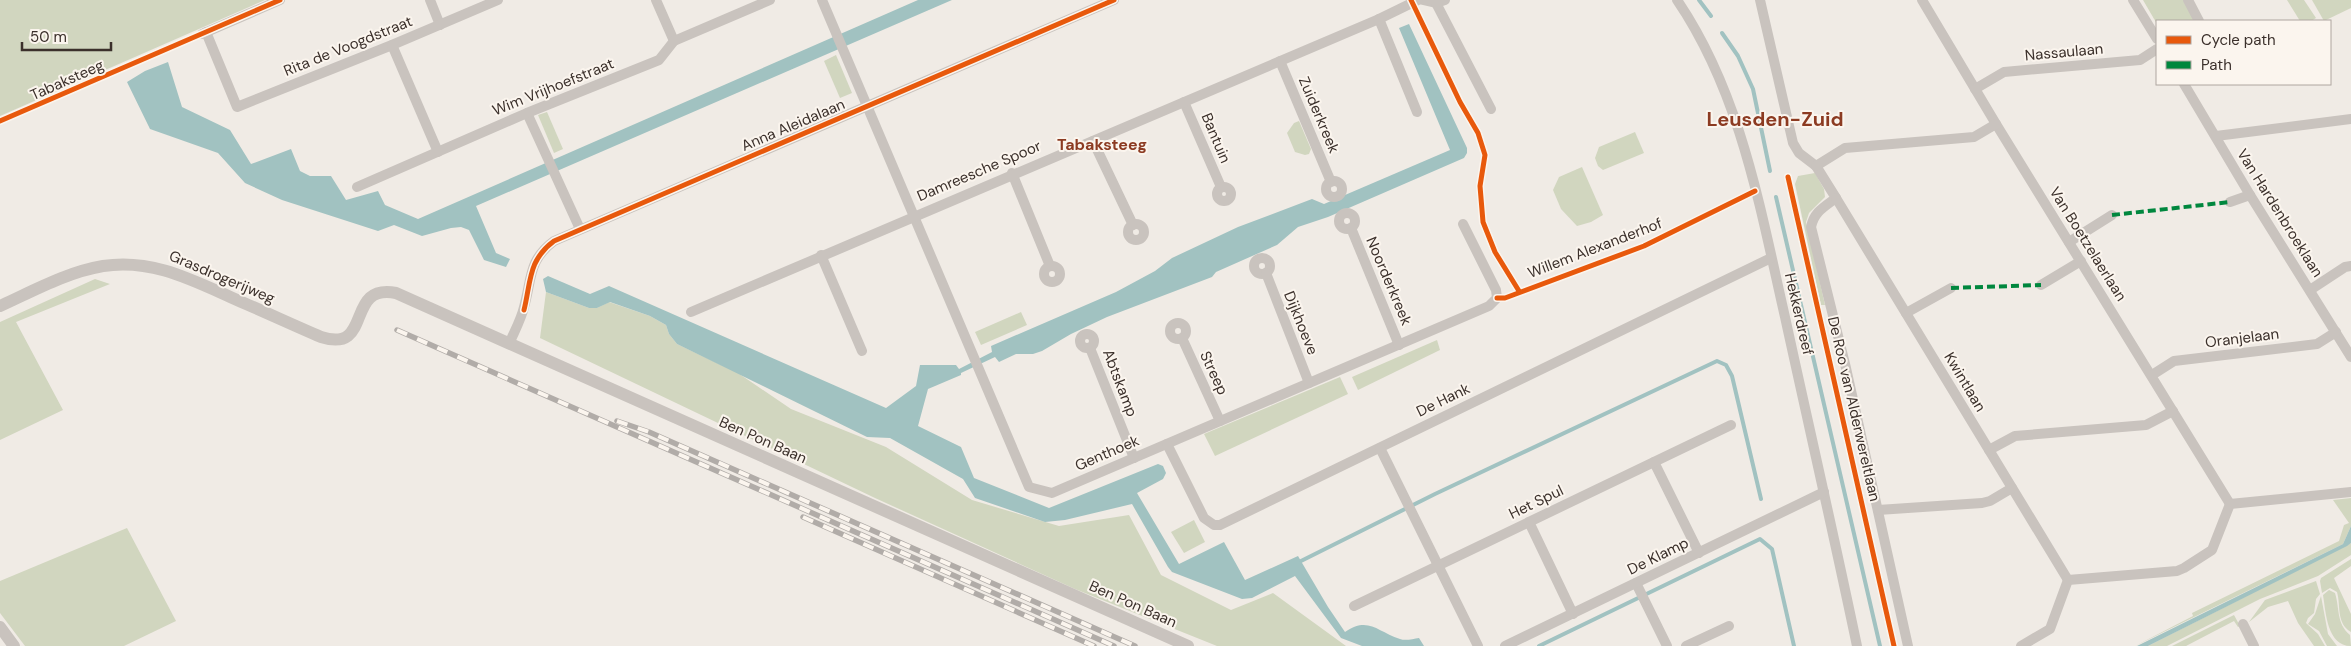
<svg xmlns="http://www.w3.org/2000/svg" width="2351" height="646" font-family="'DM Sans',sans-serif">
  <style>
    .green { fill: #d1d6bf }
    .water { fill: #a1c2c1 }
    .lines { fill: none; stroke-linecap: round; stroke-linejoin: round }
    .stream { stroke: #a1c2c1; stroke-width: 4 }
    .minor { stroke: #c9c3be; stroke-width: 10 }
    .tertiary { stroke: #c9c3be; stroke-width: 12 }
    .rail-casing { stroke: #b1aca8; stroke-width: 5.5 }
    .rail { stroke: #fbf5ee; stroke-width: 4; stroke-dasharray: 11; stroke-linecap: butt }
    .quiet { stroke: #00873e; stroke-width: 4; stroke-dasharray: 8 4; stroke-linecap: butt }
    .cycleway-casing { stroke: #fbf5ee; stroke-width: 8 }
    .cycleway { stroke: #e8590c; stroke-width: 5 }
    .labels { text-anchor: middle; dominant-baseline: central; stroke-width: 4; stroke-linejoin: round; paint-order: stroke }
    .street-label { font-size: 15px; fill: #3b302b; stroke: #fbf5ee }
    .neighbourhood-label { font-size: 16px; font-weight: bold; fill: #8c3b22; stroke: #fbf5ee }
    .district-label { font-size: 20px; font-weight: bold; fill: #8c3b22; stroke: #fbf5ee }
  </style>
  <rect width="100%" height="100%" fill="#f0ebe5"/>
  <g class="green">
    <path d="M0,0H265L0,116Z"/>
    <path d="M2143,0H2185L2195,21H2157V24Z"/>
    <path d="M2287,0H2304L2316,18L2311,21H2300Z"/>
    <path d="M2312,0H2351V8L2324,21Z"/>
    <path d="M836,55L852,93L840,98L824,61Z"/>
    <path d="M547,112L563,149L554,153L538,115Z"/>
    <path d="M1299,121L1311,149L1309,154L1305,155L1295,152L1287,133L1294,123Z"/>
    <path d="M1635,132L1644,153L1603,170L1598,166L1595,158L1599,147Z"/>
    <path d="M1582,167L1603,215L1591,222L1577,226L1561,209L1553,190L1559,177Z"/>
    <path d="M1815,173L1824,189L1825,197L1809,213L1806,222L1825,305H1821L1795,184L1798,176Z"/>
    <path d="M95,279L110,284L16,322L63,410L0,440V322Z"/>
    <path d="M546,292L589,308H597L609,302L650,316L666,325L669,334L677,344L738,373L791,409L886,447L972,500L1059,526L1129,515L1161,575L1231,610L1273,593L1346,646H1217L1075,589L875,498L540,338Z"/>
    <path d="M1021,312L1027,325L981,345L975,332Z"/>
    <path d="M1437,340L1440,350L1358,390L1352,377Z"/>
    <path d="M1340,377L1348,394L1215,456L1204,434Z"/>
    <path d="M2351,498V526L2343,544L2135,646L2193,616L2192,613L2339,541L2344,525L2349,523L2333,500Z"/>
    <path d="M1194,520L1205,542L1184,553L1171,532Z"/>
    <path d="M127,528L176,621L124,646H25L0,613V581Z"/>
    <path d="M2351,543V555L2318,576L2260,599L2167,646H2148Z"/>
    <path d="M2351,559V566L2334,578L2351,614V632C2336,623 2341,606 2337,592L2330,588L2322,593L2320,581L2321,578Z"/>
    <path d="M2316,581L2320,594L2316,599L2314,613L2308,618L2306,623L2318,634L2325,646H2314L2298,623L2288,601L2268,607L2249,622L2265,600Z"/>
    <path d="M2329,590L2335,593C2340,609 2336,623 2350,635L2351,646C2327,646 2326,613 2323,595Z"/>
    <path d="M2321,596L2328,634L2337,646H2327L2319,631L2308,624L2315,614Z"/>
    <path d="M2234,615L2240,626L2238,627L2234,621L2186,646H2172Z"/>
  </g>
  <g class="water">
    <path d="M918,0H952L476,206L496,253L510,259L506,267L484,260L469,230L461,227L451,228L422,236L394,225L378,231L282,200L245,183L218,153L150,129L127,82L145,71L168,62L182,107L230,130L251,164L291,149L300,171L310,176H331L346,200L378,191L385,205L418,219Z"/>
    <path d="M1409,24L1467,148V153L1464,158L1328,217L1298,227L1277,245L1216,272L1212,277L1107,317L1071,334L1042,351L1033,354H1016L999,362L995,357L961,373V375L928,389L918,426L961,447L974,478L1049,508L1158,464L1163,466L1166,473L1163,479L1137,493L1179,564L1224,542L1245,580L1298,556L1328,607L1345,632C1369,616 1377,632 1400,639C1405,641 1413,639 1419,638L1424,646H1362L1341,638L1295,576L1252,598L1242,599L1172,572L1168,567L1132,504L1065,520L1045,522L975,498L963,479L890,438L867,437L677,344L669,334L666,325L650,316L610,302L597,308H589L546,292L543,279L548,276L590,294L609,286L886,408L916,386L920,365H956L959,369L992,352L991,346L1116,292L1155,271L1172,258L1238,227L1312,199L1324,204L1450,150L1399,28Z"/>
    <path d="M2351,526V543L2347,546L2148,646H2137L2343,544Z"/>
  </g>
  <g class="lines">
    <g class="stream">
      <path d="M1699,0L1711,16"/>
      <path d="M1722,33L1738,56L1753,89L1770,171"/>
      <path d="M1776,197L1880,646"/>
      <path d="M1301,561L1435,494L1717,361L1726,365L1732,376L1761,499"/>
      <path d="M1539,646L1760,539L1772,549L1794,646"/>
    </g>
    <g class="minor">
      <path d="M430,0L440,25"/>
      <path d="M656,0L674,41"/>
      <path d="M822,0L1029,487L1052,493L1489,306L1497,298L1496,290L1463,224"/>
      <path d="M1423,0L1436,3L1445,0"/>
      <path d="M1677,0C1741,94 1760,208 1785,317C1809,427 1834,536 1857,646"/>
      <path d="M1760,0L1793,143L1799,153L1816,166L1836,198C1824,207 1814,212 1811,227L1846,368L1908,646"/>
      <path d="M1922,0L1996,124L2230,504"/>
      <path d="M2133,0L2157,39"/>
      <path d="M2188,0L2199,21"/>
      <path d="M1436,3L1491,109"/>
      <path d="M1379,19L1417,112"/>
      <path d="M206,32L237,107L392,45L498,0"/>
      <path d="M202,34L280,0"/>
      <path d="M392,45L438,152"/>
      <path d="M1280,61L1331,182"/>
      <path d="M2184,84L2250,195L2351,357"/>
      <path d="M1975,89L2004,72L2140,60L2157,49"/>
      <path d="M1184,102L1221,187"/>
      <path d="M527,113L580,229"/>
      <path d="M2216,136L2351,119"/>
      <path d="M1093,141L1133,225"/>
      <path d="M1816,166L1845,148L1974,137L1996,124"/>
      <path d="M1012,173L1050,266"/>
      <circle cx="1334" cy="189" r="8"/>
      <circle cx="1224" cy="194" r="7"/>
      <path d="M357,187L527,113L659,60L674,41L770,0"/>
      <path d="M1836,198L2068,580"/>
      <path d="M2230,202L2250,195"/>
      <circle cx="1347" cy="221" r="8"/>
      <circle cx="1136" cy="232" r="8"/>
      <path d="M1351,228L1399,345"/>
      <path d="M2069,242L2112,215"/>
      <path d="M821,255L862,351"/>
      <circle cx="1262" cy="266" r="8"/>
      <circle cx="1052" cy="274" r="8"/>
      <path d="M1266,273L1309,383"/>
      <path d="M2041,285L2081,261"/>
      <path d="M2310,290L2345,267L2351,266"/>
      <path d="M691,312C919,213 1149,116 1379,19L1418,0"/>
      <path d="M1906,313L1951,288"/>
      <circle cx="1178" cy="331" r="8"/>
      <circle cx="1087" cy="341" r="7"/>
      <path d="M1182,338L1220,421"/>
      <path d="M509,344C514,332 521,320 524,307C532,279 528,260 554,241L1114,0"/>
      <path d="M1090,348L1134,458"/>
      <path d="M2152,375L2174,361L2317,344L2336,332"/>
      <path d="M1167,444L1204,518L1214,525H1220L1771,258"/>
      <path d="M1380,448L1478,646"/>
      <path d="M1989,450L2015,436L2146,425L2173,411"/>
      <path d="M1654,462L1699,553"/>
      <path d="M1878,510L1982,503L1990,501L2012,488"/>
      <path d="M1529,522L1573,614"/>
      <path d="M1636,583L1667,646"/>
      <path d="M1354,606L1731,425"/>
      <path d="M2243,624L2254,646"/>
      <path d="M1505,646L1824,492"/>
      <path d="M1686,646L1729,626"/>
      <path d="M2021,646L2050,629L2068,580L2177,571L2184,568L2212,550L2230,504L2351,492"/>
    </g>
    <g class="tertiary">
      <path d="M0,306C33,291 67,272 103,266C152,258 194,281 237,300C265,312 293,325 321,337C374,354 344,283 396,293L1188,646"/>
      <path d="M0,627L14,646"/>
    </g>
    <g class="rail-casing">
      <g id="rail">
        <path d="M397,330L1114,646"/>
        <path d="M617,421L649,432L1135,646"/>
        <path d="M803,517L1094,646"/>
      </g>
    </g>
    <use href="#rail" class="rail"/>
    <g class="quiet">
      <path d="M2112,215L2230,202"/>
      <path d="M1951,288L2041,285"/>
    </g>
    <g class="cycleway-casing">
      <g id="cycleway">
        <path d="M1411,0L1460,102L1478,133L1485,155L1480,186L1483,222L1495,252L1519,291"/>
        <path d="M0,121L280,0"/>
        <path d="M1788,177L1894,646"/>
        <path d="M1497,298H1505L1644,246L1755,191"/>
        <path d="M524,310C531,282 528,260 554,241L1114,0"/>
      </g>
    </g>
    <use href="#cycleway" class="cycleway"/>
  </g>
  <g class="labels">
    <g class="street-label">
      <text transform="translate(348 46) rotate(-22)">Rita de Voogdstraat</text>
      <text transform="translate(2064 52) rotate(-5)">Nassaulaan</text>
      <text transform="translate(67 80) rotate(-24)">Tabaksteeg</text>
      <text transform="translate(553 87) rotate(-22)">Wim Vrijhoefstraat</text>
      <text transform="translate(1319 115) rotate(67)">Zuiderkreek</text>
      <text transform="translate(793 125) rotate(-23)">Anna Aleidalaan</text>
      <text transform="translate(1216 138) rotate(67)">Bantuin</text>
      <text transform="translate(979 171) rotate(-23)">Damreesche Spoor</text>
      <text transform="translate(2280 213) rotate(58)">Van Hardenbroeklaan</text>
      <text transform="translate(2088 244) rotate(58)">Van Boetzelaerlaan</text>
      <text transform="translate(1595 248) rotate(-21)">Willem Alexanderhof</text>
      <text transform="translate(222 277) rotate(23)">Grasdrogerijweg</text>
      <text transform="translate(1389 281) rotate(67)">Noorderkreek</text>
      <text transform="translate(1799 314) rotate(77)">Hekkerdreef</text>
      <text transform="translate(1301 323) rotate(68)">Dijkhoeve</text>
      <text transform="translate(2242 338) rotate(-7)">Oranjelaan</text>
      <text transform="translate(1214 373) rotate(65)">Streep</text>
      <text transform="translate(1965 382) rotate(59)">Kwintlaan</text>
      <text transform="translate(1120 383) rotate(69)">Abtskamp</text>
      <text transform="translate(1443 400) rotate(-26)">De Hank</text>
      <text transform="translate(1854 409) rotate(77)">De Roo van Alderwereltlaan</text>
      <text transform="translate(763 440) rotate(24)">Ben Pon Baan</text>
      <text transform="translate(1107 453) rotate(-23)">Genthoek</text>
      <text transform="translate(1536 502) rotate(-26)">Het Spul</text>
      <text transform="translate(1658 556) rotate(-26)">De Klamp</text>
      <text transform="translate(1133 604) rotate(24)">Ben Pon Baan</text>
    </g>
    <g class="neighbourhood-label">
      <text x="1102" y="144">Tabaksteeg</text>
    </g>
    <g class="district-label">
      <text x="1775" y="119">Leusden-Zuid</text>
    </g>
  </g>
  <rect x="2156" y="20" width="175" height="65" fill="#fbf5ee" stroke="#aea6a0"/>
  <rect x="2166" y="36" width="25" height="8" fill="#e8590c" stroke="#aea6a0"/>
  <text x="2201" y="45" font-size="15" fill="#3b302b">Cycle path</text>
  <rect x="2166" y="61" width="25" height="8" fill="#00873e" stroke="#aea6a0"/>
  <text x="2201" y="70" font-size="15" fill="#3b302b">Path</text>
  <path d="M22 42v8h89v-8" fill="none" stroke="#3b302b" stroke-width="2.5"/>
  <text x="30" y="42" font-size="15" fill="#3b302b" stroke="#fbf5ee" stroke-width="4" paint-order="stroke">50 m</text>
</svg>
